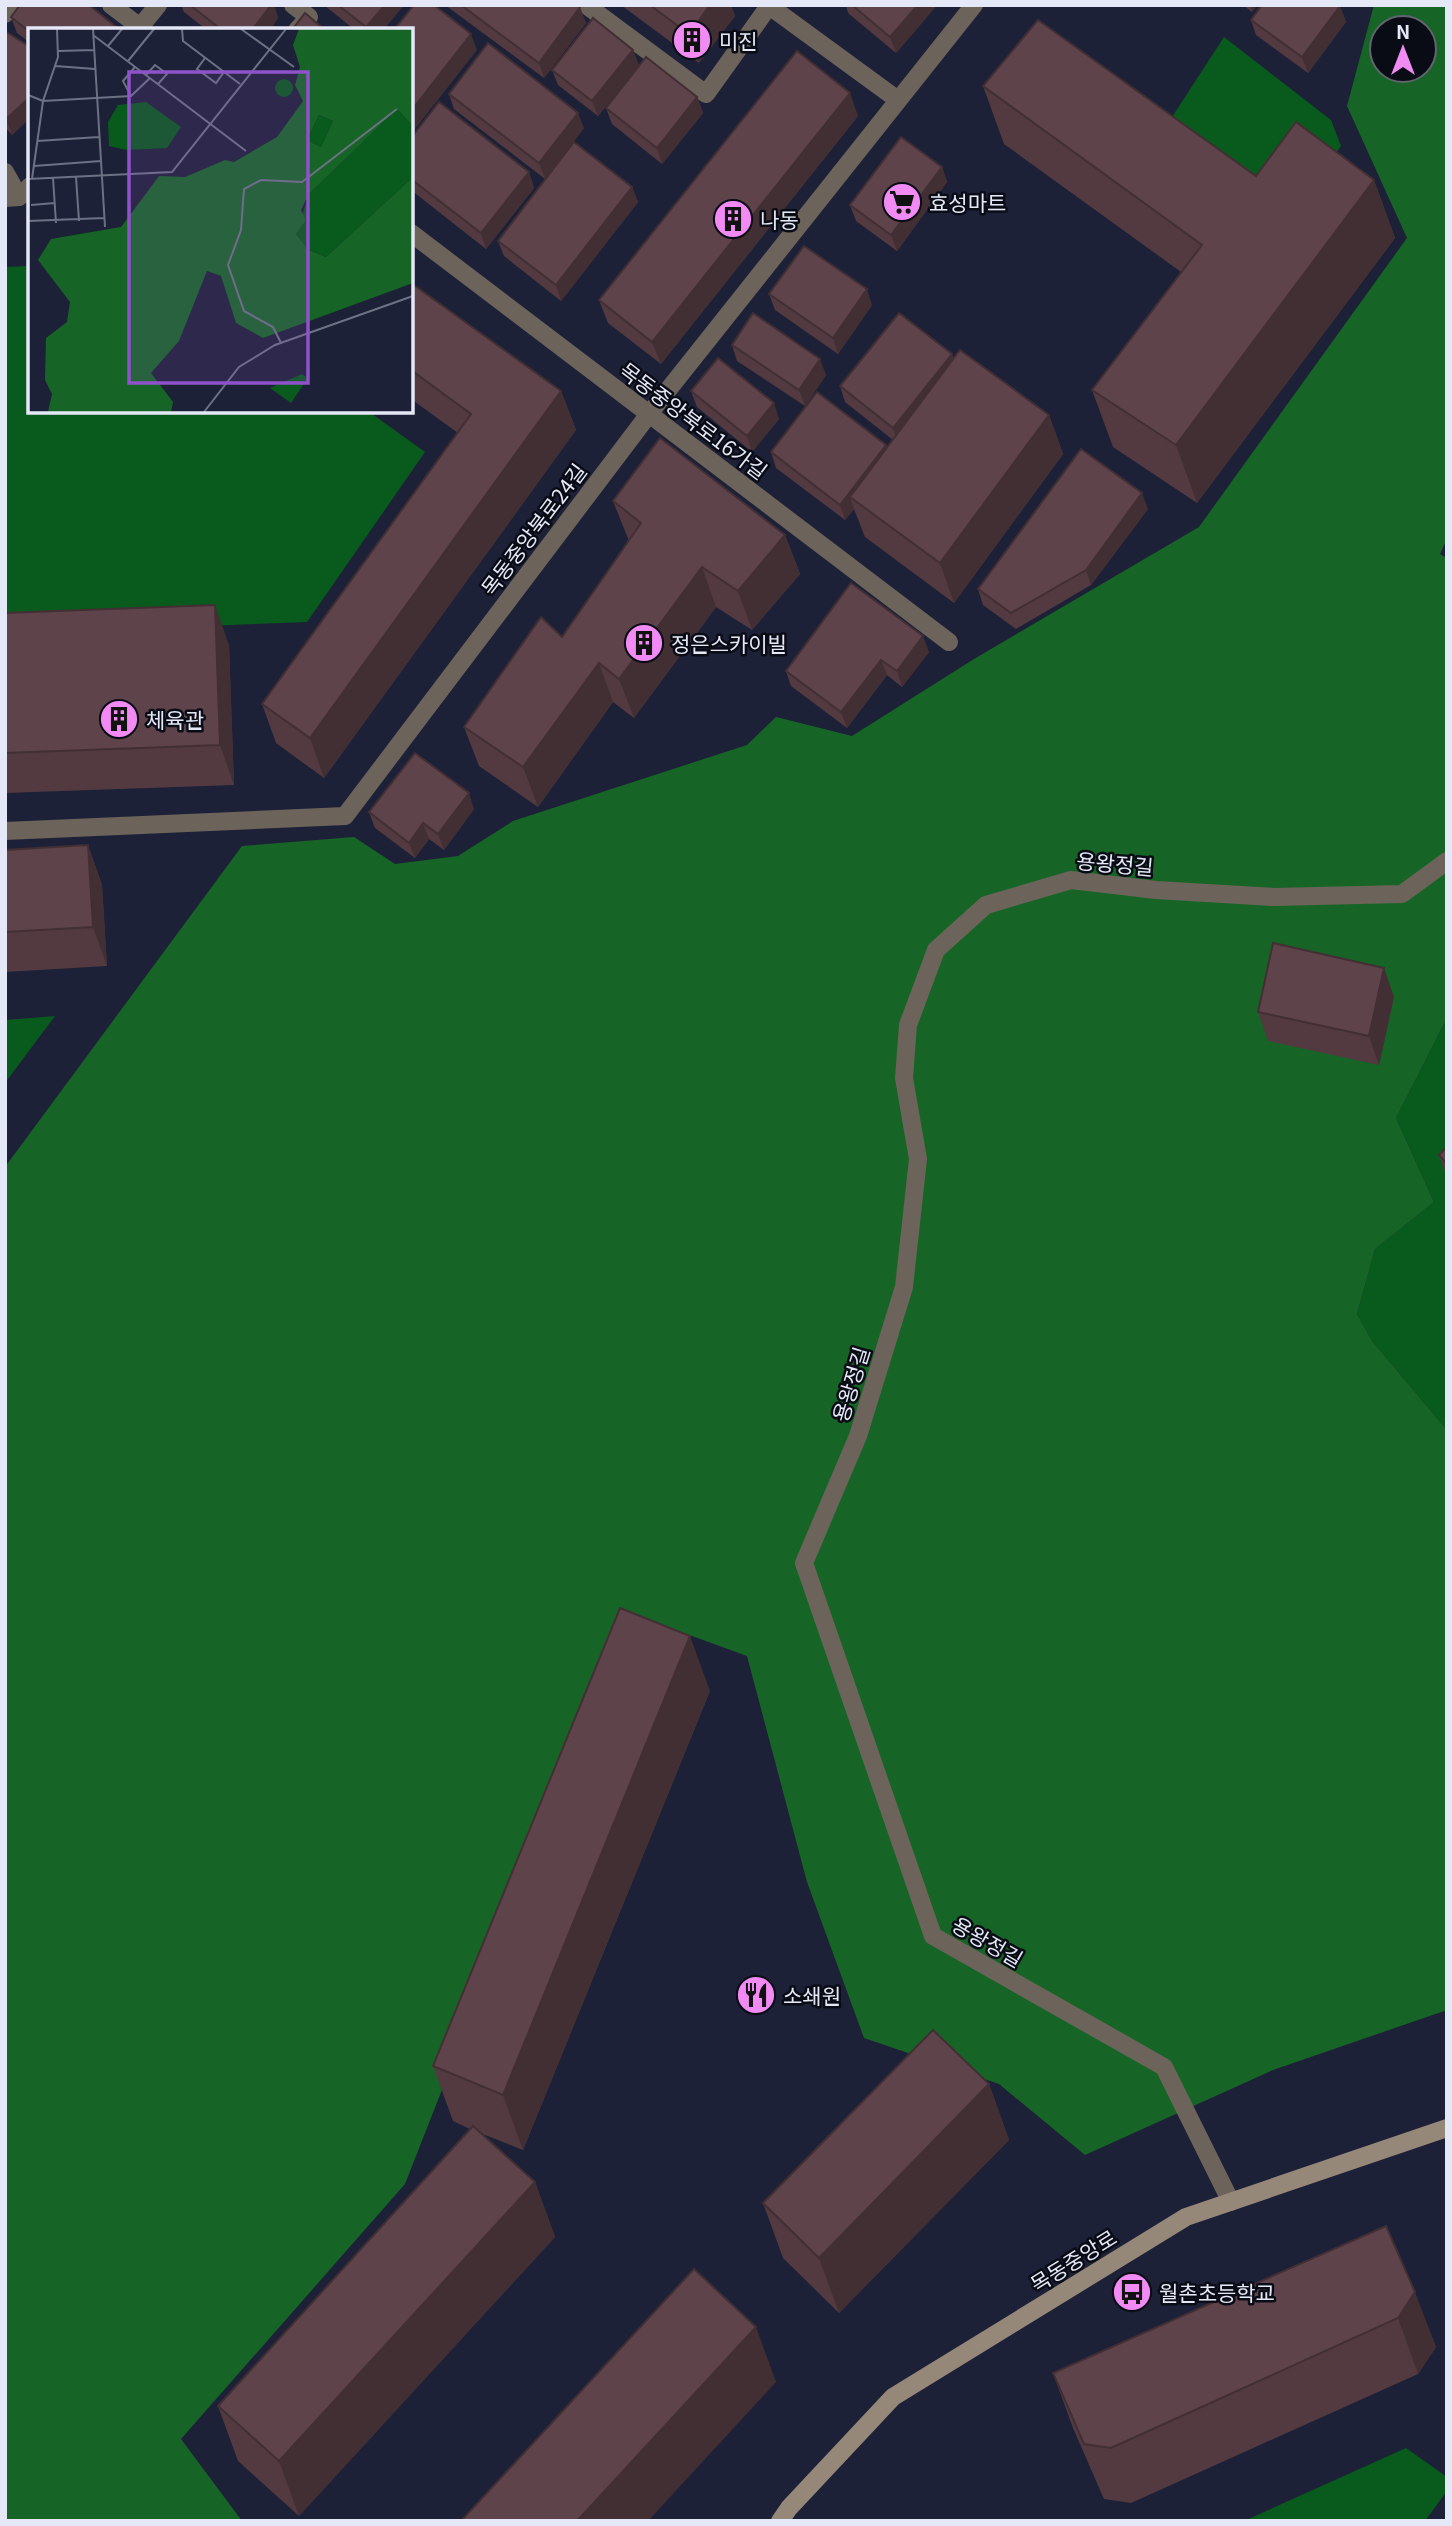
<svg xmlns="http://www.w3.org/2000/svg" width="1452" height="2526" font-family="Georgia,'Noto Sans KR',serif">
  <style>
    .green { fill: #095a1d }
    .forest { fill: #176526; fill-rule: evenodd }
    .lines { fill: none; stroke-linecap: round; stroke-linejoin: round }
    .lane { stroke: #6c635a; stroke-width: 18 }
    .street { stroke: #6c635a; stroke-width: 18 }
    .secondary { stroke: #958879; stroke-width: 18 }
    .wall { fill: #523a40 }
    .shaded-wall { fill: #422f34 }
    .building { fill: #5f434b; stroke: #422f34; stroke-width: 2 }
    .labels { text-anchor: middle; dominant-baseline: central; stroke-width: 5; stroke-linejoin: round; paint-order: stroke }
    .poi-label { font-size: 21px; fill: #e5e9f7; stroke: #0a0c15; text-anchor: start }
    .street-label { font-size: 21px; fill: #e5e9f7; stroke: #0a0c15 }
    .inset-road { fill: none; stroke: #6d7184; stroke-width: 2 }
    .view { fill: #9052ca; fill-opacity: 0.15; stroke: #9052ca; stroke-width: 3.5 }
    .inset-edge { fill: none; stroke: #e5e9f7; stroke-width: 3.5 }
  </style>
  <rect width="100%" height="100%" fill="#1d2137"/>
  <g class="green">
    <path d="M1224,37L1331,120L1341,146L1281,229L1159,137Z"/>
    <path d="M30,266V411H368L425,452L307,622L5,634V267Z"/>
    <path d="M55,1016L5,1083V1020Z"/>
    <path d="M1447,1018V1430L1372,1341L1357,1314L1375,1249L1434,1202L1396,1118Z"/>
    <path d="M1406,2448L1447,2477V2491L1425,2521H1244Z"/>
  </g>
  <path class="forest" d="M1374,5H1447V539L1440,554L1447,558V1018L1396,1118L1434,1202L1375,1249L1357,1314L1372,1341L1447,1430V2010L1273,2070L1085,2155L999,2084L864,2038L807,1882L747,1656L629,1613L405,2184L181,2439L242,2521H5V1167L242,846L354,837L395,864L458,856L513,821L747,745L776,717L852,736L974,659L1199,527L1407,238L1347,106ZM1382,28H1424V70H1382Z"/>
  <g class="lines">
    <g class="lane">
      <path d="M293,5L309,17L297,30"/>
      <path d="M586,5L706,94L769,6"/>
      <path d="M5,14L13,5"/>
      <path d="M140,27L158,5"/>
      <path d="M5,172L19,197"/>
    </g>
    <g class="street">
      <path d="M111,5L144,30"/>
      <path d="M768,5L898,100"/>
      <path d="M5,198L19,197L30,186"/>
      <path d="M411,233L949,642"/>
      <path d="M5,831L345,816L649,414L974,5"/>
      <path d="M1231,2202L1164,2067L933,1936L804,1563L858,1436L904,1287L918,1159L904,1078L908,1025L936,950L986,905L1071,880L1156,890L1274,897L1402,894L1447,861"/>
    </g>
    <path class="secondary" d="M780,2521L789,2508L893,2397L1186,2217L1447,2128"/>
  </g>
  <g class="wall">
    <path d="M181,5H274L278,18L270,30H207L184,12Z"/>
    <path d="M324,5H404L383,30H355Z"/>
    <path d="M445,5H577L586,23L544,78Z"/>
    <path d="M621,5H731L735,16L699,63Z"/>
    <path d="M846,5H937L896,53L848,13Z"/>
    <path d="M1243,5H1257L1252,12Z"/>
    <path d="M1340,6L1346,22L1308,73L1256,35L1251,20Z"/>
    <path d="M11,17L30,30V43L17,33Z"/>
    <path d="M5,31L30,47V118L12,135L5,127Z"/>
    <path d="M639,65L598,116L558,85L552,70Z"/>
    <path d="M983,86L1256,176L1374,180L1395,238L1197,503L1113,447L1092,390L1181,272L1004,144Z"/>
    <path d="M449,94L584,128L545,179L454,109Z"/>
    <path d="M697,97L703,113L662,164L612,124L606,108Z"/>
    <path d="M858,116L661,364L608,323L599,300Z"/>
    <path d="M411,138L529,172L534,188L486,249L411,190Z"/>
    <path d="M942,167L947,182L897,251L856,221L850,205Z"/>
    <path d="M632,187L638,202L561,301L504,256L498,241Z"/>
    <path d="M411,283L561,391L576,430L324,778L276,743L262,704L458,433L411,399Z"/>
    <path d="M769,294L872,305L838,354L775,310Z"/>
    <path d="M732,345L826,375L805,406L737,361Z"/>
    <path d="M954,358L1049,415L1063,454L954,603L865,537L854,509L845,520L776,468L771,452L886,445L887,448L893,440L845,402L840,386Z"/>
    <path d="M691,391L779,419L752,452L697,407Z"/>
    <path d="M613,501L785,535L800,574L752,630L716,607L634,718L613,702L538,807L479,766L464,727L562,637L629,541Z"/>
    <path d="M1148,509L1091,585L1016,629L983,605L978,589Z"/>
    <path d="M5,613L229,645L234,785L5,793Z"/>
    <path d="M929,652L902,687L887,675L847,728L791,686L786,671Z"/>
    <path d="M474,809L444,850L429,839L415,858L375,828L369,812Z"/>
    <path d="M88,845L102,885L107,966L5,972V850Z"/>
    <path d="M1394,997L1379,1065L1268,1041L1258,1012Z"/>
    <path d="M1447,1147V1177L1439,1155Z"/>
    <path d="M710,1691L523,2150L480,2133L535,2182L555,2237L299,2516L238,2461L218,2406L470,2129L453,2121L433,2066Z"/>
    <path d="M989,2084L1009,2140L839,2313L783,2258L763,2203Z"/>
    <path d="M1386,2226L1436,2347L1418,2374L1131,2503L1104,2499L1073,2428L1053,2373Z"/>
  </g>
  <g class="shaded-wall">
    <path d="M271,5H274L278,18L270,30H252Z"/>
    <path d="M385,5H404L383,30H367L366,27Z"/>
    <path d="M710,5H731L735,16L699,63L689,34Z"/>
    <path d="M918,5H937L896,53L890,37Z"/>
    <path d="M1250,5H1257L1252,12Z"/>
    <path d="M1340,6L1346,22L1308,73L1302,57Z"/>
    <path d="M580,7L586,23L544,78L539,63Z"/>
    <path d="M471,34L477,50L411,134V111Z"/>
    <path d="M633,50L639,65L598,116L592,101Z"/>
    <path d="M850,93L858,116L661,364L652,342Z"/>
    <path d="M30,97V118L12,135L6,119Z"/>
    <path d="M697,97L703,113L662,164L657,148Z"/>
    <path d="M578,113L584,128L545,179L539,163Z"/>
    <path d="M942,167L947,182L897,251L891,235Z"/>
    <path d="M529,172L534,188L486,249L481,233Z"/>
    <path d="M1374,180L1395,238L1197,503L1176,445Z"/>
    <path d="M632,187L638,202L561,301L556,285Z"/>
    <path d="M867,289L872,305L838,354L833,338Z"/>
    <path d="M952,354L958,370L898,444L893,428Z"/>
    <path d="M820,359L826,375L805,406L799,390Z"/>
    <path d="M561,391L576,430L324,778L310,738Z"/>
    <path d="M774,403L779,419L752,452L747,436Z"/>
    <path d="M1049,415L1063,454L954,603L940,563Z"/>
    <path d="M886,445L891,461L850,497L854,509L845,520L840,505Z"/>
    <path d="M1142,493L1148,509L1091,585L1086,570Z"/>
    <path d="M785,535L800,574L752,630L738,591Z"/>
    <path d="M702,567L716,607L634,718L619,679Z"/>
    <path d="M215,605L229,645L234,785L220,745Z"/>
    <path d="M923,636L929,652L902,687L897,671Z"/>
    <path d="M881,660L887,675L847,728L841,712Z"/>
    <path d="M599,663L613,702L538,807L523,767Z"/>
    <path d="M469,793L474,809L444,850L438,834Z"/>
    <path d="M423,823L429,839L415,858L409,843Z"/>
    <path d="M88,845L102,885L107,966L93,927Z"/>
    <path d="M1384,968L1394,997L1379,1065L1369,1036Z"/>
    <path d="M690,1636L710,1691L523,2150L503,2095Z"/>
    <path d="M989,2084L1009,2140L839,2313L819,2258Z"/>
    <path d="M535,2182L555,2237L299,2516L279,2461Z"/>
    <path d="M1415,2292L1436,2347L1418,2374L1398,2318Z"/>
    <path d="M756,2327L776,2382L648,2521H577Z"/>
  </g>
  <g class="building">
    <path d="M20,5H89L120,30H30V32L11,17Z"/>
    <path d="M190,5H271L252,30H222Z"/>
    <path d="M338,5H385L366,27Z"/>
    <path d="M414,5H434L471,34L411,111V30H394Z"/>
    <path d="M461,5H577L580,7L539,63Z"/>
    <path d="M650,5H710L689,34Z"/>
    <path d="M852,5H918L890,37Z"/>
    <path d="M1262,5H1340V6L1302,57L1251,20Z"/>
    <path d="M305,13L325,30H292Z"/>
    <path d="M593,18L633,50L592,101L552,70Z"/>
    <path d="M1038,20L1256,176L1296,122L1374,180L1176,445L1092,390L1202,245L983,86Z"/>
    <path d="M5,31L30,47V97L6,119L5,118Z"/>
    <path d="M488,43L578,113L539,163L449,94Z"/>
    <path d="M797,51L850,93L652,342L599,300Z"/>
    <path d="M646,57L697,97L657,148L606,108Z"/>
    <path d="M439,102L529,172L481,233L411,179V138Z"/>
    <path d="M901,137L942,167L891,235L850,205Z"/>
    <path d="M574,142L632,187L556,285L498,241Z"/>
    <path d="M804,246L867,289L833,338L769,294Z"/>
    <path d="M411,283L561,391L310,738L262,704L471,414L411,370Z"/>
    <path d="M753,313L820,359L799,390L732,345Z"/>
    <path d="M899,313L952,354L893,428L840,386Z"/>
    <path d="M960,350L1049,415L940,563L850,497Z"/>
    <path d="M718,358L774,403L747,436L691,391Z"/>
    <path d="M817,392L886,445L840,505L771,452Z"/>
    <path d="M660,438L785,535L738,591L702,567L619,679L599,663L523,767L464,727L541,617L562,637L641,523L613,501Z"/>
    <path d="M1081,449L1142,493L1086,570L1011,613L978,589Z"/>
    <path d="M851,583L923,636L897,671L881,660L841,712L786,671Z"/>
    <path d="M215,605L220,745L5,753V613Z"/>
    <path d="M415,753L469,793L438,834L423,823L409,843L369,812Z"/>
    <path d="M88,845L93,927L5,932V850Z"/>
    <path d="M1273,943L1384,968L1369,1036L1258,1012Z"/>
    <path d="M1447,1147V1164L1439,1155Z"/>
    <path d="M620,1608L690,1636L503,2095L433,2066Z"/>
    <path d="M933,2030L989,2084L819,2258L763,2203Z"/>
    <path d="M473,2126L535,2182L279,2461L218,2406Z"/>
    <path d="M1386,2226L1415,2292L1398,2318L1111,2448L1084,2444L1053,2373Z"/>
    <path d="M694,2269L756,2327L577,2521H461Z"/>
  </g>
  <defs>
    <g id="building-disc" transform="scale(2.0125)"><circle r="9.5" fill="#f28af3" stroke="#0a0c15"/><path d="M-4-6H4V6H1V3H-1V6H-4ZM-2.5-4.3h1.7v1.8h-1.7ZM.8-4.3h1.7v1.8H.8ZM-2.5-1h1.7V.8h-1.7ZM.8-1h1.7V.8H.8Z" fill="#111"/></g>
    <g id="supermarket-disc" transform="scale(2.0125)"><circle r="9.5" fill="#f28af3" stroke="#0a0c15"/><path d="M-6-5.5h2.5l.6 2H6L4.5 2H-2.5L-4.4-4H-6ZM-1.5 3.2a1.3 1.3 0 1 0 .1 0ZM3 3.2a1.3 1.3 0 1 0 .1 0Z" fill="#111"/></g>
    <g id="restaurant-disc" transform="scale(2.0125)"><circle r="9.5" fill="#f28af3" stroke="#0a0c15"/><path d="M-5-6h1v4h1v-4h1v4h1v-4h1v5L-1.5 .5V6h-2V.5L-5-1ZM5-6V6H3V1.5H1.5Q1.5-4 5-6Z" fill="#111"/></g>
    <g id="bus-disc" transform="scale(2.0125)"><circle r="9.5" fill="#f28af3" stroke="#0a0c15"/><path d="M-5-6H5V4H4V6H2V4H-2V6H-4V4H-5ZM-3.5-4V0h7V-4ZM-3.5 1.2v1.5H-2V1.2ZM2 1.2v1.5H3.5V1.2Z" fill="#111"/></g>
  </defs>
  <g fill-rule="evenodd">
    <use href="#building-disc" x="692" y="40"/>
    <use href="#supermarket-disc" x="902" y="202"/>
    <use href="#building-disc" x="733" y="219"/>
    <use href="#building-disc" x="644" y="643"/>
    <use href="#building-disc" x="119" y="719"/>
    <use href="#restaurant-disc" x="756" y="1995"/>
    <use href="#bus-disc" x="1132" y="2292"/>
  </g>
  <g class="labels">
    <g class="poi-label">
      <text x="719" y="40">미진</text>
      <text x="929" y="202">효성마트</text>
      <text x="760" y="219">나동</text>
      <text x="671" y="643">정은스카이빌</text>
      <text x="146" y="719">체육관</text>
      <text x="783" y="1995">소쇄원</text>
      <text x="1159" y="2292">월촌초등학교</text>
    </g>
    <g class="street-label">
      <text transform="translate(694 420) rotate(37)">목동중앙북로16가길</text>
      <text transform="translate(533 529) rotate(-53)">목동중앙북로24길</text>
      <text transform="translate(1115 863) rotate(5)">용왕정길</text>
      <text transform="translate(850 1384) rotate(-73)">용왕정길</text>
      <text transform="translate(988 1941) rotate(30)">용왕정길</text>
      <text transform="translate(1073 2260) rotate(-32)">목동중앙로</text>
    </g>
  </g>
  <g transform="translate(28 28)">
    <rect width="385" height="385" fill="#1d2137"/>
    <path d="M247 60a9 9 0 1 1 18 0a9 9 0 1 1-18 0ZM118,74L153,99L139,120L99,122L81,118L80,94L90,77ZM369,81L385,98V149L298,229L281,222L268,206L281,166ZM291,87L305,93L293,119L279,112ZM274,346L280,350L263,375L242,360Z" fill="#095a1d"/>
    <path d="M271,1H385V98L369,81L281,166L273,182L278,192L268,206L281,222L298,229L385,149V255L235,310L208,295L193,248L179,243L151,313L123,345L145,374L143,384H20L24,366L17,352L18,310L39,294L42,274L10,232L23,211L93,199L131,148L157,149L197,132L206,134L249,109L275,73L267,57L272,39L265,17ZM291,87L305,93L293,119L279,112Z" fill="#176526" fill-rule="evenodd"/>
    <path class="inset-road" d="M65,1L77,199M154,1L155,13L212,56M213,1L266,39M65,7L218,123M80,18L94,1M30,23L66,22M177,30L169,41L188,55L196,44M100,33L126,1M27,38L67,41M118,47L127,37L139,46L130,56M0,67L15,73L103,68L122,50M103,68L95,53L107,39M9,113L71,109M6,138L73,133M48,149L51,193M25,150L28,195M0,151L144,144L258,1M4,151L15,73L30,29L29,1M3,177L27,175M0,193L76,190M253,315L245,299L216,283L200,237L213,202L216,161L233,152L274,154L369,81M176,384L211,339L247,317L385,268"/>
    <path class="view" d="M101,44H280V355H101Z"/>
    <rect width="385" height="385" class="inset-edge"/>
  </g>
  <rect width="1452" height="2526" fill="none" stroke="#e5e9f7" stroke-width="14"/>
  <g transform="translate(1403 49)"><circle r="33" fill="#0a0c15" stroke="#62646f" stroke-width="2"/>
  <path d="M0-5L12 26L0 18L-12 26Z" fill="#f28af3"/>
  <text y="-10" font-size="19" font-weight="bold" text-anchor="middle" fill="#e5e9f7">N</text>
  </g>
</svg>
